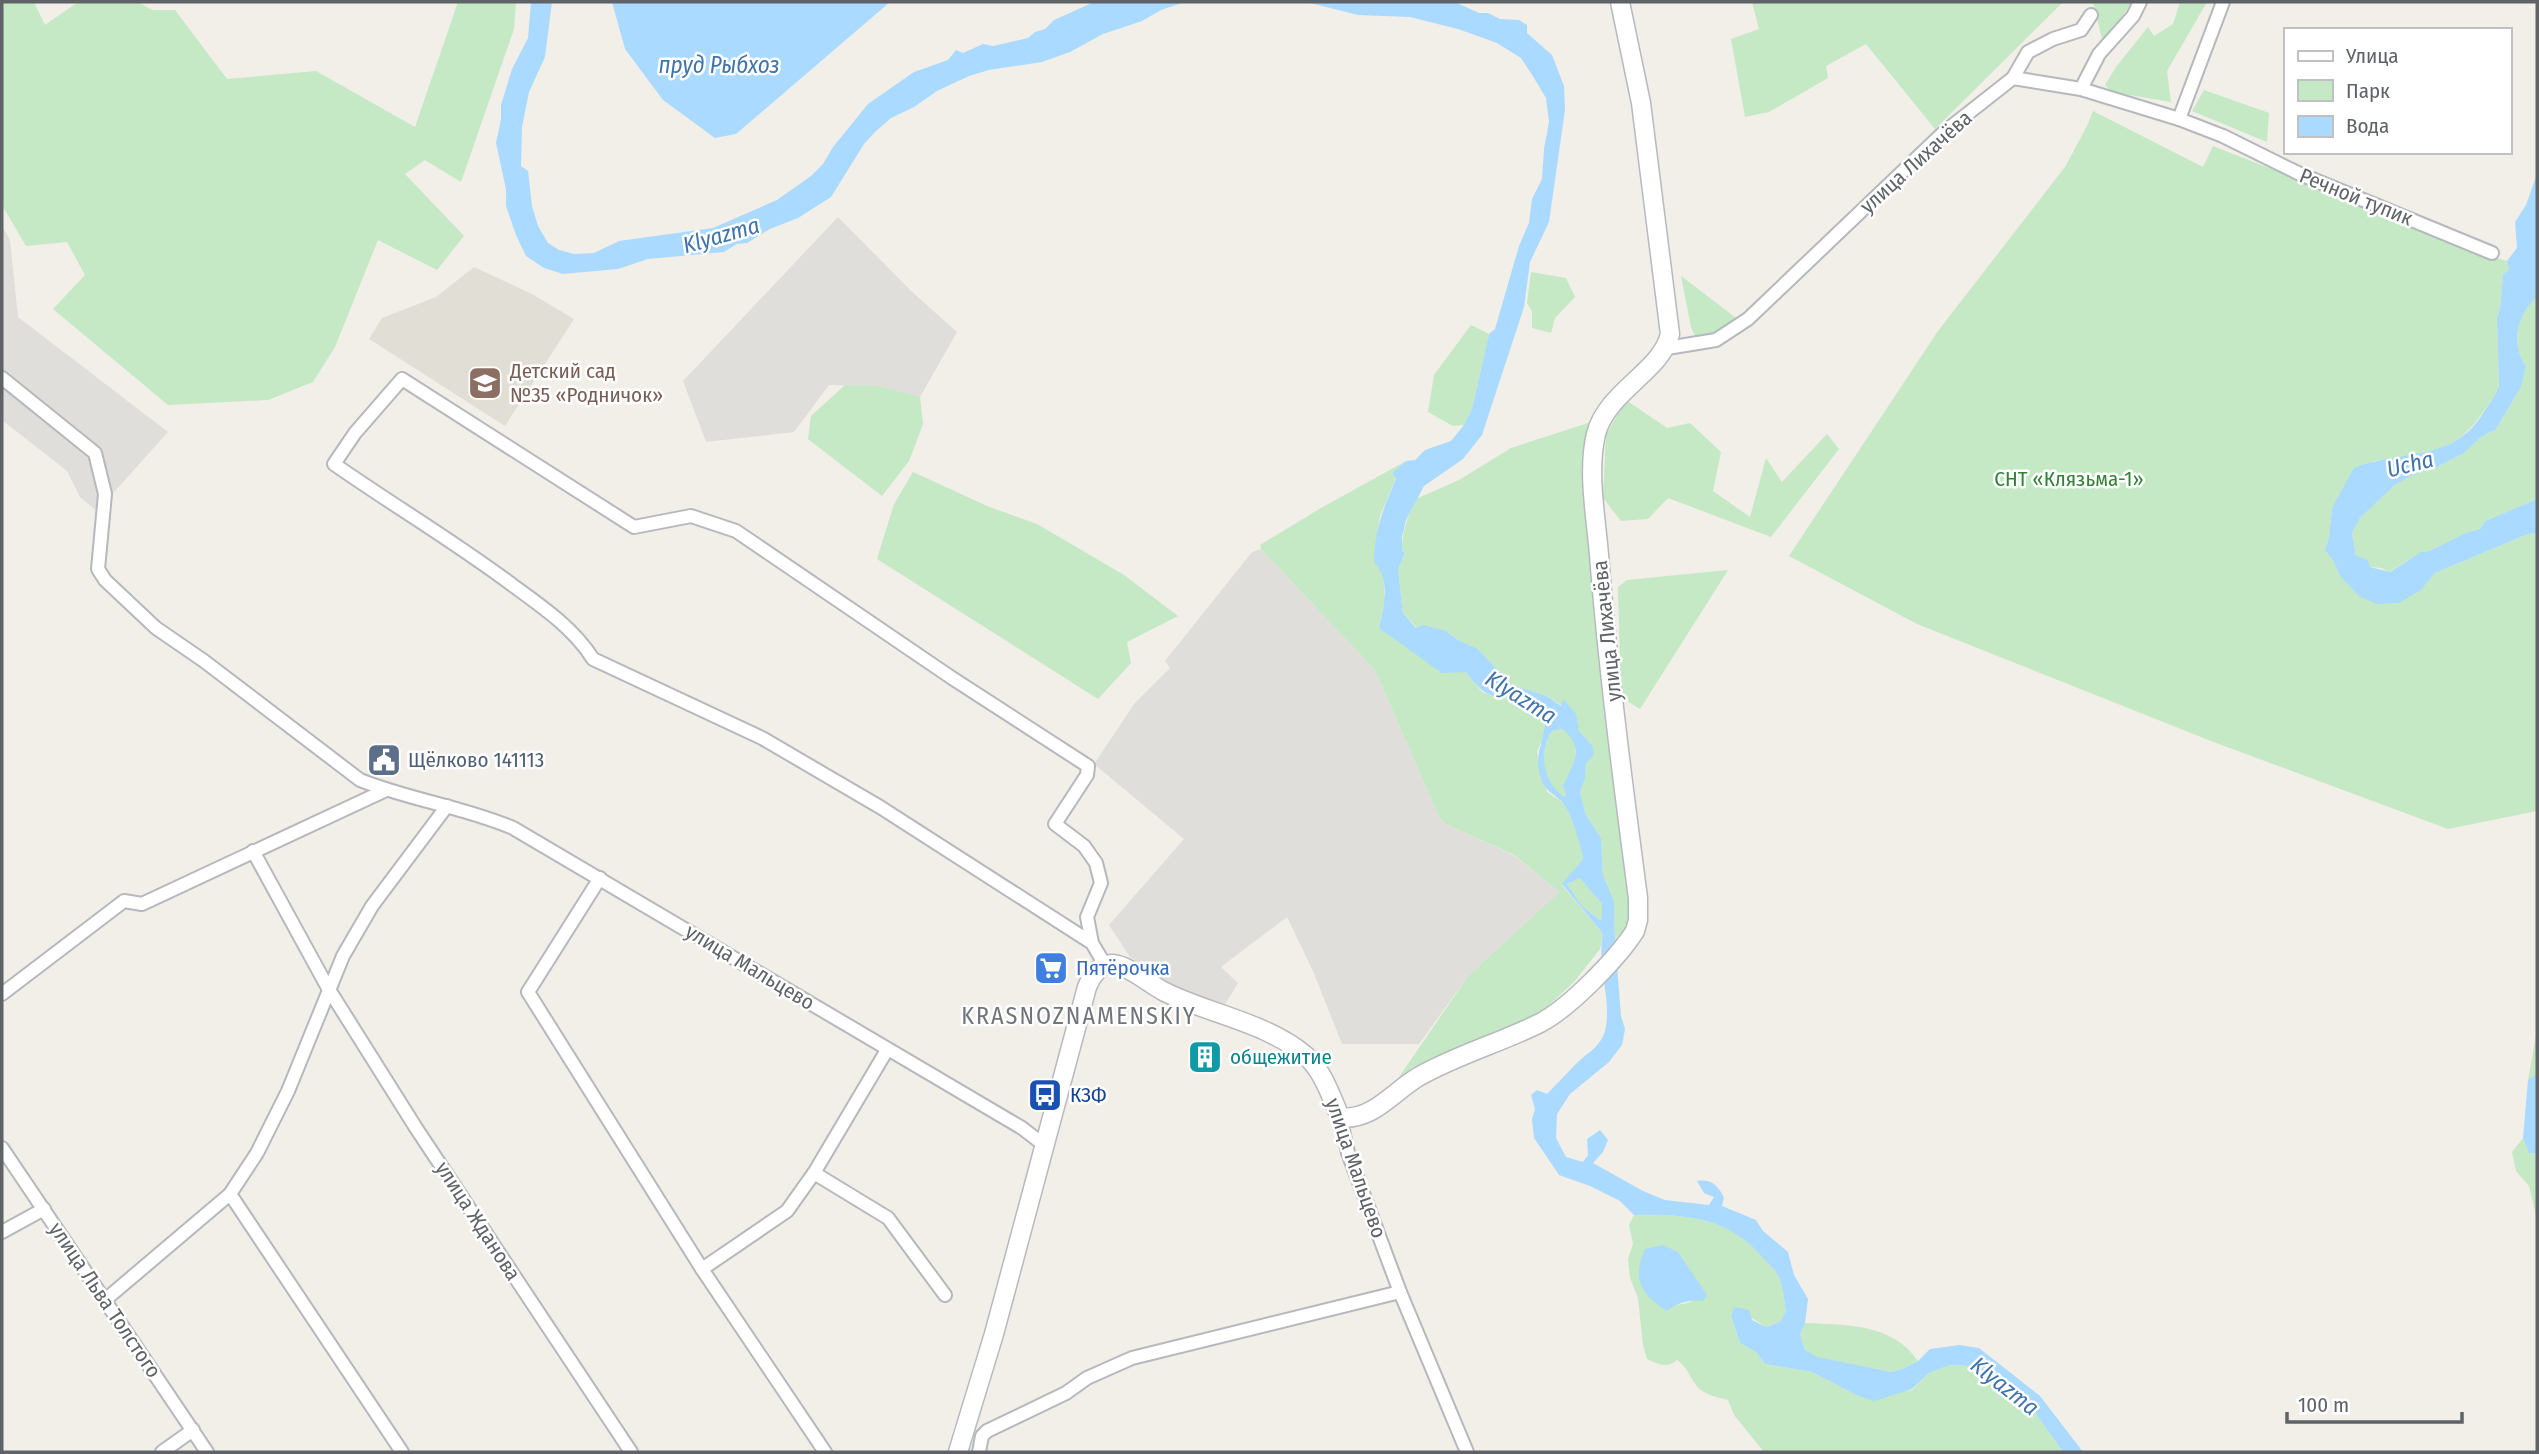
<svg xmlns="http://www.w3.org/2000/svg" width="2539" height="1454" font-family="'Fira Sans Condensed',sans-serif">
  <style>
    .industrial { fill: #e0deda }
    .education { fill: #e1ded6 }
    .green { fill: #c5e8c5; fill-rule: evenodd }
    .water { fill: #aadaff; fill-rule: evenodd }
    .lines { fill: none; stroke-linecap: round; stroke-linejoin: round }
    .street-casing { stroke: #b5b8bc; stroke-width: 16 }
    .secondary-casing { stroke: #b6babf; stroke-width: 21 }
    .street { stroke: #fff; stroke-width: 12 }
    .secondary { stroke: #fff; stroke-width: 18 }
    .labels { text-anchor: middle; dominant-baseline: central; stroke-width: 5; stroke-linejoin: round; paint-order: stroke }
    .street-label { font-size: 21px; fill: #5f6368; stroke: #fff }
    .education-label { font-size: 21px; fill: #785e54; stroke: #fff; text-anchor: start }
    .park-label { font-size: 21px; fill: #348238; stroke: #fff }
    .service-label { font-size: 21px; fill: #4e5e75; stroke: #fff; text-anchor: start }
    .shop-label { font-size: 21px; fill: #366cbe; stroke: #fff; text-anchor: start }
    .culture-label { font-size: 21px; fill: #0d838f; stroke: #fff; text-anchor: start }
    .transit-label { font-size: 21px; fill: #164399; stroke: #fff; text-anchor: start }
    .water-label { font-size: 23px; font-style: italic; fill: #4174aa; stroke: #fff }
    .quarter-label { font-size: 24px; letter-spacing: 2px; fill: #70757a; stroke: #fff }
  </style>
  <rect width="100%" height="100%" fill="#f1efe8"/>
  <g class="industrial">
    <path d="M838,217L910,290L957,332L920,397L880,386L829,385L794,432L706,442L683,381Z"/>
    <path d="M2,226L10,240L18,317L168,432L97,511L80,497L67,471L2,420Z"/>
    <path d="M1261,549L1375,670L1439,817L1446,824L1513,855L1561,892L1469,975L1419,1044H1342L1313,971L1287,917L1221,967L1238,983L1224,1006L1185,994L1130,957L1109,925L1184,839L1094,764L1135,703L1170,668L1165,661L1252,552Z"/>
  </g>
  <path class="education" d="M474,267L532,294L574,319L505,426L369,339L382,318L436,297Z"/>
  <g class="green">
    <path d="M2,2H34L45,25L78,2H138L152,10H175L227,79L316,71L415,127L458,2H516L514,29L461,182L425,160L405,174L464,236L437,270L378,240L335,347L313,382L268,400L168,405L53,309L85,275L67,242L26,246L2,205Z"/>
    <path d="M1752,2H2063L1935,129L1866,44L1826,66L1828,78L1769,112L1745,117L1731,39L1759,29Z"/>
    <path d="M2093,2H2132L2103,43Z"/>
    <path d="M2180,2H2207L2167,71L2171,102L2112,92L2105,85L2116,67L2148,27L2154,36L2173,24Z"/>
    <path d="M2204,90L2269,113L2267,142L2192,111Z"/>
    <path d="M2093,111L2203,167L2213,146L2383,213L2479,253L2507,261L2509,270L2503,274L2500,309L2497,318L2499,386C2496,395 2491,401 2485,409C2456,455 2422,455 2373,461L2332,508L2329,537L2325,550L2334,562L2340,576L2421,590L2435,573L2528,534L2537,533V811L2448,829L2211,741L1917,624L1789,556L1938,331L2065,167L2087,126Z"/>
    <path d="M1531,272L1566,278L1575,297L1555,318L1551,333L1532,328V311L1527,303Z"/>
    <path d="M1681,276L1740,321L1711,338H1696L1691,327Z"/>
    <path d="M2537,297V499L2485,521L2480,529L2468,532L2429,551L2421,552L2389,572L2381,568L2370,567L2356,556L2352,533L2360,518L2396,484L2415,474L2435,468L2464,453L2480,438L2496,429L2521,387L2526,366C2510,344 2517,314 2537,297Z"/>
    <path d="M1471,325L1489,334L1472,409L1464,425L1453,426L1428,412L1434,375Z"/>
    <path d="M845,385L880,386L920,397L923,424L909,461L882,496L808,439L811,416Z"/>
    <path d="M1626,400L1667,428L1690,423L1721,452L1713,491L1750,517L1766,458L1782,482L1827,434L1839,449L1771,537L1668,498L1648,519L1621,521L1603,498L1606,435Z"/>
    <path d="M1591,422C1575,463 1586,510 1590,553C1600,672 1618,790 1632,908L1625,928L1615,940L1614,901L1603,875L1601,838L1586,815L1580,792L1585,779L1586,763L1592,745L1579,731L1575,714L1563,700L1562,706L1545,695L1517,687L1507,680L1478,649L1458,640L1446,631L1417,628L1403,613L1398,569L1405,553L1402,550C1402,531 1408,516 1416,499L1459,480L1511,448Z"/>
    <path d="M1406,461L1392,473L1396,478L1380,516L1375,549L1383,571L1385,600L1379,628L1466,672L1482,692L1500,699L1517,698L1545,722L1544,735L1537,752L1547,792L1565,804L1580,840L1583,859L1562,885L1603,934L1600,949L1574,982L1537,1016L1413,1067L1397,1080L1469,975L1560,892L1514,855L1446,824L1439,817L1375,670L1261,549L1260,545L1321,508Z"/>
    <path d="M913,472L987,506L1037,524L1124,575L1178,616L1127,642L1131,663L1098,699L877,559L894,504Z"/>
    <path d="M1728,570L1640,709L1621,697L1618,587L1627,580Z"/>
    <path d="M1562,729C1565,731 1569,733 1572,736C1581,749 1570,784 1564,798C1542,782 1538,754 1552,731Z"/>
    <path d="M1580,878L1602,904V918L1600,920L1582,906L1567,884Z"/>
    <path d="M2537,1032V1074L2528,1080L2536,1036Z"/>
    <path d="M2523,1138L2529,1153L2537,1154V1220L2529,1186L2516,1171L2512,1152Z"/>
    <path d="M1634,1215C1684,1214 1729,1217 1763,1257C1767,1263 1774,1268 1777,1274C1783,1284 1784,1300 1786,1311L1780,1322L1766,1327L1735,1307L1731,1316L1740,1343L1756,1352L1765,1364L1812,1372L1856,1395L1912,1390L1929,1373L1950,1365H1965L2022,1401L2034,1411L2063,1452H1764L1734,1415L1728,1400C1720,1398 1711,1396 1704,1392C1691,1385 1690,1368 1677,1360C1667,1369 1658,1364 1647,1359L1643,1345L1638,1298L1630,1278L1628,1259L1633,1244L1629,1225ZM1678,1252L1706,1295L1688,1303L1672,1306Z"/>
    <path d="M1805,1323C1846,1325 1892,1323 1918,1361L1902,1369L1891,1372L1817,1358L1805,1350L1800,1334Z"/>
  </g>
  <g class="water">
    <path d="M531,2H552L545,57L529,92L522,127L521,166L528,171L532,206L538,226L548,243L559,250L574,254L594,253L619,241L713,228L777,200L811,176L823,164L833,147L868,104L914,72L948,60L956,50L963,53L983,44L993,46L1028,38L1035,32L1045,29L1054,20L1094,2H1185L1161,10L1142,21L1103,34L1070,52L1042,62L989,70L969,76L937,91L914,107L891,118L875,132L864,144L831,197L798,218L770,229L747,243L737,244L724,252L648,259L618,269L563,274L544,268L526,256L516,235L506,206V189L496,143L501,119V105L512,69L528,38Z"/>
    <path d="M612,2H890L736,134L715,138L663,100L625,49Z"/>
    <path d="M1306,2H1455L1479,13H1488L1500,19L1519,20L1527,25V33L1552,55L1564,86L1565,110L1549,222L1530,262L1524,307L1482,435L1463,459L1424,486L1406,520L1402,537V550L1405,553L1398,569L1403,613L1416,628L1423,625L1446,631L1458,640L1478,649L1507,680L1517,687L1545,695L1561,706L1563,699L1576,714L1579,731L1592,745L1594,755L1586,763L1585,779L1580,792L1586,815L1601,838L1603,875L1614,901L1615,940L1621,1016L1625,1029L1622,1045L1609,1062L1570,1094L1557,1114L1556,1138L1566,1157L1583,1162L1588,1155L1587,1139L1600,1130L1608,1140L1603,1152L1593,1163L1643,1191L1665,1200L1709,1205L1714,1197L1704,1193L1697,1181C1711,1179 1718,1185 1724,1198L1722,1206L1756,1220L1763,1231L1788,1252L1794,1275L1808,1299L1805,1323L1800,1334L1805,1350L1817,1357L1891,1372L1902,1369L1918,1361L1930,1349L1959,1345L1979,1348L2040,1396L2083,1452H2063L2034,1411L2022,1401L1965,1365H1950L1929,1373L1912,1389L1874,1401L1856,1395L1812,1372L1765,1364L1756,1352L1740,1343L1731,1316L1734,1307L1749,1310L1752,1320L1766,1327L1780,1322L1786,1311C1784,1300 1783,1284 1777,1274C1774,1268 1767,1263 1763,1258C1729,1217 1684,1214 1634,1215L1620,1201L1590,1186L1559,1175L1534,1138L1532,1119L1535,1109L1531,1095L1537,1090L1547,1094C1556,1085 1565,1075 1574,1066C1584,1055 1599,1048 1604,1034C1614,1006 1596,965 1603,934L1562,884L1583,859C1582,848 1570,810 1563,803C1553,792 1545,793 1540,775C1534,753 1544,743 1545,722L1517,698C1489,699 1483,694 1466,672L1442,673L1379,628C1384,606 1391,580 1374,562C1375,528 1383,509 1396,479L1392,473L1406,461L1415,460L1425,450L1451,441L1464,425L1472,409L1489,334L1495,329L1519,246L1529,223L1532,199L1542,179L1544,149L1549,122L1546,98L1534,78L1521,58L1497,43L1458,29L1410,17L1358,15ZM1562,729C1586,747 1573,764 1563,786L1566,794L1564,797C1543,782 1538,753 1552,731ZM1580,878L1602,904V918L1600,920L1582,906L1567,884Z"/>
    <path d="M2537,174V297C2517,314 2510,344 2526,366L2521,387L2496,429L2480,438L2464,453L2435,468L2415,474L2396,484L2360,518L2352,533L2356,556L2368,560L2370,567L2390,572L2421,552L2429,551L2468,532L2480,529L2485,521L2537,499V533L2528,534L2435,573L2421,590L2399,603L2377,604L2359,596L2340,576L2334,562L2325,550L2329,537L2332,508L2354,468C2401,449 2451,463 2482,415C2488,405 2495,397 2499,386L2497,318L2500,309L2503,274L2509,270L2507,261L2517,248L2515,222L2526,205Z"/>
    <path d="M2537,1074V1154L2529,1153L2523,1138L2528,1080Z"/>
    <path d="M1663,1245L1678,1252L1707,1295L1703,1301C1692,1299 1676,1303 1667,1311C1640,1294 1632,1278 1645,1249Z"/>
  </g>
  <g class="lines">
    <g class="street-casing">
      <g id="street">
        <path d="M2013,78L2081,89L2179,119L2223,136L2300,174L2492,253"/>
        <path d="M2081,89L2099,54L2133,16L2140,2"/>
        <path d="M2179,119L2223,2"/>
        <path d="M1667,348L1716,340L1748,319L1943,133L2013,78L2028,52L2053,39L2081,30L2091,15"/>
        <path d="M2,378L95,453L105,494L98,569L105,580L156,628L204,661L360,780C410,800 464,807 513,828L1022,1128L1044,1145"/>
        <path d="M253,851L328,988L416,1128L631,1452"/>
        <path d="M600,878L528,992L702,1269L825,1452"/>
        <path d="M1092,943L1087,917L1101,883L1096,863L1084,846L1055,824L1087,775L1088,766L952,678L736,531L691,516L634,527L402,379L355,433L334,464C394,506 457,543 515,587C544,608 574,629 593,659L762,738L880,807L1092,943L1105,965"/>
        <path d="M2,994L124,901L142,904L386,790"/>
        <path d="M1340,1117L1348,1153L1400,1292L1467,1452"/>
        <path d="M2,1148L207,1452"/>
        <path d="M814,1173L888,1218L945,1295"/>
        <path d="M2,1232L44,1209"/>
        <path d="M702,1269L787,1211L814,1173L887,1050"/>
        <path d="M105,1300L230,1194"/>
        <path d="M162,1452L193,1430"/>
        <path d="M402,1452L230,1194L257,1153L288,1091L343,956L372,906L447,806"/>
        <path d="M979,1452L982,1436L987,1431L1066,1393L1087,1378L1132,1358L1400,1292"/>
      </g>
    </g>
    <g class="secondary-casing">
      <path id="secondary" d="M958,1452L994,1334L1087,987C1091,977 1100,963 1113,964C1128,965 1151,985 1165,992C1209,1014 1268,1023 1306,1056C1323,1071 1331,1096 1340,1117C1371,1122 1393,1092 1418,1077C1456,1055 1500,1043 1540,1023C1569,1008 1617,959 1635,931L1638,920V898C1623,784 1608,670 1599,555C1596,517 1587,472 1596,434C1607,391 1662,371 1670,334L1641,103L1620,2"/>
    </g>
    <use href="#street" class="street"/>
    <use href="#secondary" class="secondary"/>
  </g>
  <defs>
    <g id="school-square" transform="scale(1.75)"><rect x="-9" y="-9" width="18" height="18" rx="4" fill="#8d6e63" stroke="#fff"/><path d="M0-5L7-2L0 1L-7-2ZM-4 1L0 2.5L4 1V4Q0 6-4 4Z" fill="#fff"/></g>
    <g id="civic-square" transform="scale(1.75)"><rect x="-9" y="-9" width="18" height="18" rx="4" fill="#5c6f8a" stroke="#fff"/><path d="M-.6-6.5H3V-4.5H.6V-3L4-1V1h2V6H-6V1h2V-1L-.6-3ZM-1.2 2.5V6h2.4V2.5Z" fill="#fff"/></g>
    <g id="supermarket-square" transform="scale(1.75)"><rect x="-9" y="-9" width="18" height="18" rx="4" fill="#3f7fe0" stroke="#fff"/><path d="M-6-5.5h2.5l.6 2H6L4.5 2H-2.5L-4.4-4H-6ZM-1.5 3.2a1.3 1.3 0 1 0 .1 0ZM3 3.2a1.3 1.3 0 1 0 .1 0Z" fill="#fff"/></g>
    <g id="building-square" transform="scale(1.75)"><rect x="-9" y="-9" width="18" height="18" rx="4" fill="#0f9aa8" stroke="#fff"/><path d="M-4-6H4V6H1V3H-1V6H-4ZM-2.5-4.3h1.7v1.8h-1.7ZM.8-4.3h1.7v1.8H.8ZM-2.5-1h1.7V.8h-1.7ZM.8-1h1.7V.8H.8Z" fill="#fff"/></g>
    <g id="bus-square" transform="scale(1.75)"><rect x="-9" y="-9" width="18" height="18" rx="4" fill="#1a4fb4" stroke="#fff"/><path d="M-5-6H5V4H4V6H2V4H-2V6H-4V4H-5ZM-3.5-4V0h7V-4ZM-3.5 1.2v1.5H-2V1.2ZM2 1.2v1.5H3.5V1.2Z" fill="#fff"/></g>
  </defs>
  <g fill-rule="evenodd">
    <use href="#school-square" x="485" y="383"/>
    <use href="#civic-square" x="384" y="760"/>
    <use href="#supermarket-square" x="1051" y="968"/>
    <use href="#building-square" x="1205" y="1057"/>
    <use href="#bus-square" x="1045" y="1095"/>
  </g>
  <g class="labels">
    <g class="street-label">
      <text transform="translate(1916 162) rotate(-42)">улица Лихачёва</text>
      <text transform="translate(2356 197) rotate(22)">Речной тупик</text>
      <text transform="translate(1607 631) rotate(-96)">улица Лихачёва</text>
      <text transform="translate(750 967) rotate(31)">улица Мальцево</text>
      <text transform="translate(1356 1168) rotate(71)">улица Мальцево</text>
      <text transform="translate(478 1221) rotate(57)">улица Жданова</text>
      <text transform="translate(105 1300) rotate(56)">улица Льва Толстого</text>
    </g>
    <g class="education-label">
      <text x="510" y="371">Детский сад<tspan x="510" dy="24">№35 «Родничок»</tspan></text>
    </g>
    <g class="park-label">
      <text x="2069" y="479">СНТ «Клязьма-1»</text>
    </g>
    <g class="service-label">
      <text x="408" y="760">Щёлково 141113</text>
    </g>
    <g class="shop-label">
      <text x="1076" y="968">Пятёрочка</text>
    </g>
    <g class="culture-label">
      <text x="1230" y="1057">общежитие</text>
    </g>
    <g class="transit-label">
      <text x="1070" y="1095">КЗФ</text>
    </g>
    <g class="water-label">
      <text x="719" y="65">пруд Рыбхоз</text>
      <text transform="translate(721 235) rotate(-16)">Klyazma</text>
      <text transform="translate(2410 464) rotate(-14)">Ucha</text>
      <text transform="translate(1521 697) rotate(32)">Klyazma</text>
      <text transform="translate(2005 1386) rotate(38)">Klyazma</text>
    </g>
    <g class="quarter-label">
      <text x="1079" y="1016">KRASNOZNAMENSKIY</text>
    </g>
  </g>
  <rect width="2539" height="1454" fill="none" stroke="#5f6368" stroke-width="7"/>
  <rect x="2284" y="28" width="228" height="126" fill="#ffffff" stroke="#bfc1c3" stroke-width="2"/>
  <rect x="2298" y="51" width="35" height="10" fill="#ffffff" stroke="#bfc1c3" stroke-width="2"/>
  <text x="2346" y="63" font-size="21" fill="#5f6368">Улица</text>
  <rect x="2298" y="80" width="35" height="21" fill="#c5e8c5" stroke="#bfc1c3" stroke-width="2"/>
  <text x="2346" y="98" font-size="21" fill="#5f6368">Парк</text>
  <rect x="2298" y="116" width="35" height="21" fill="#aadaff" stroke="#bfc1c3" stroke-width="2"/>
  <text x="2346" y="133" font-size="21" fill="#5f6368">Вода</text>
  <path d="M2287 1412v10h175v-10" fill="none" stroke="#5f6368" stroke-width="3.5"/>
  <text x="2298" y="1412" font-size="21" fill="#5f6368" stroke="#ffffff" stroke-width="5" paint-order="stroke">100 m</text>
</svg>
